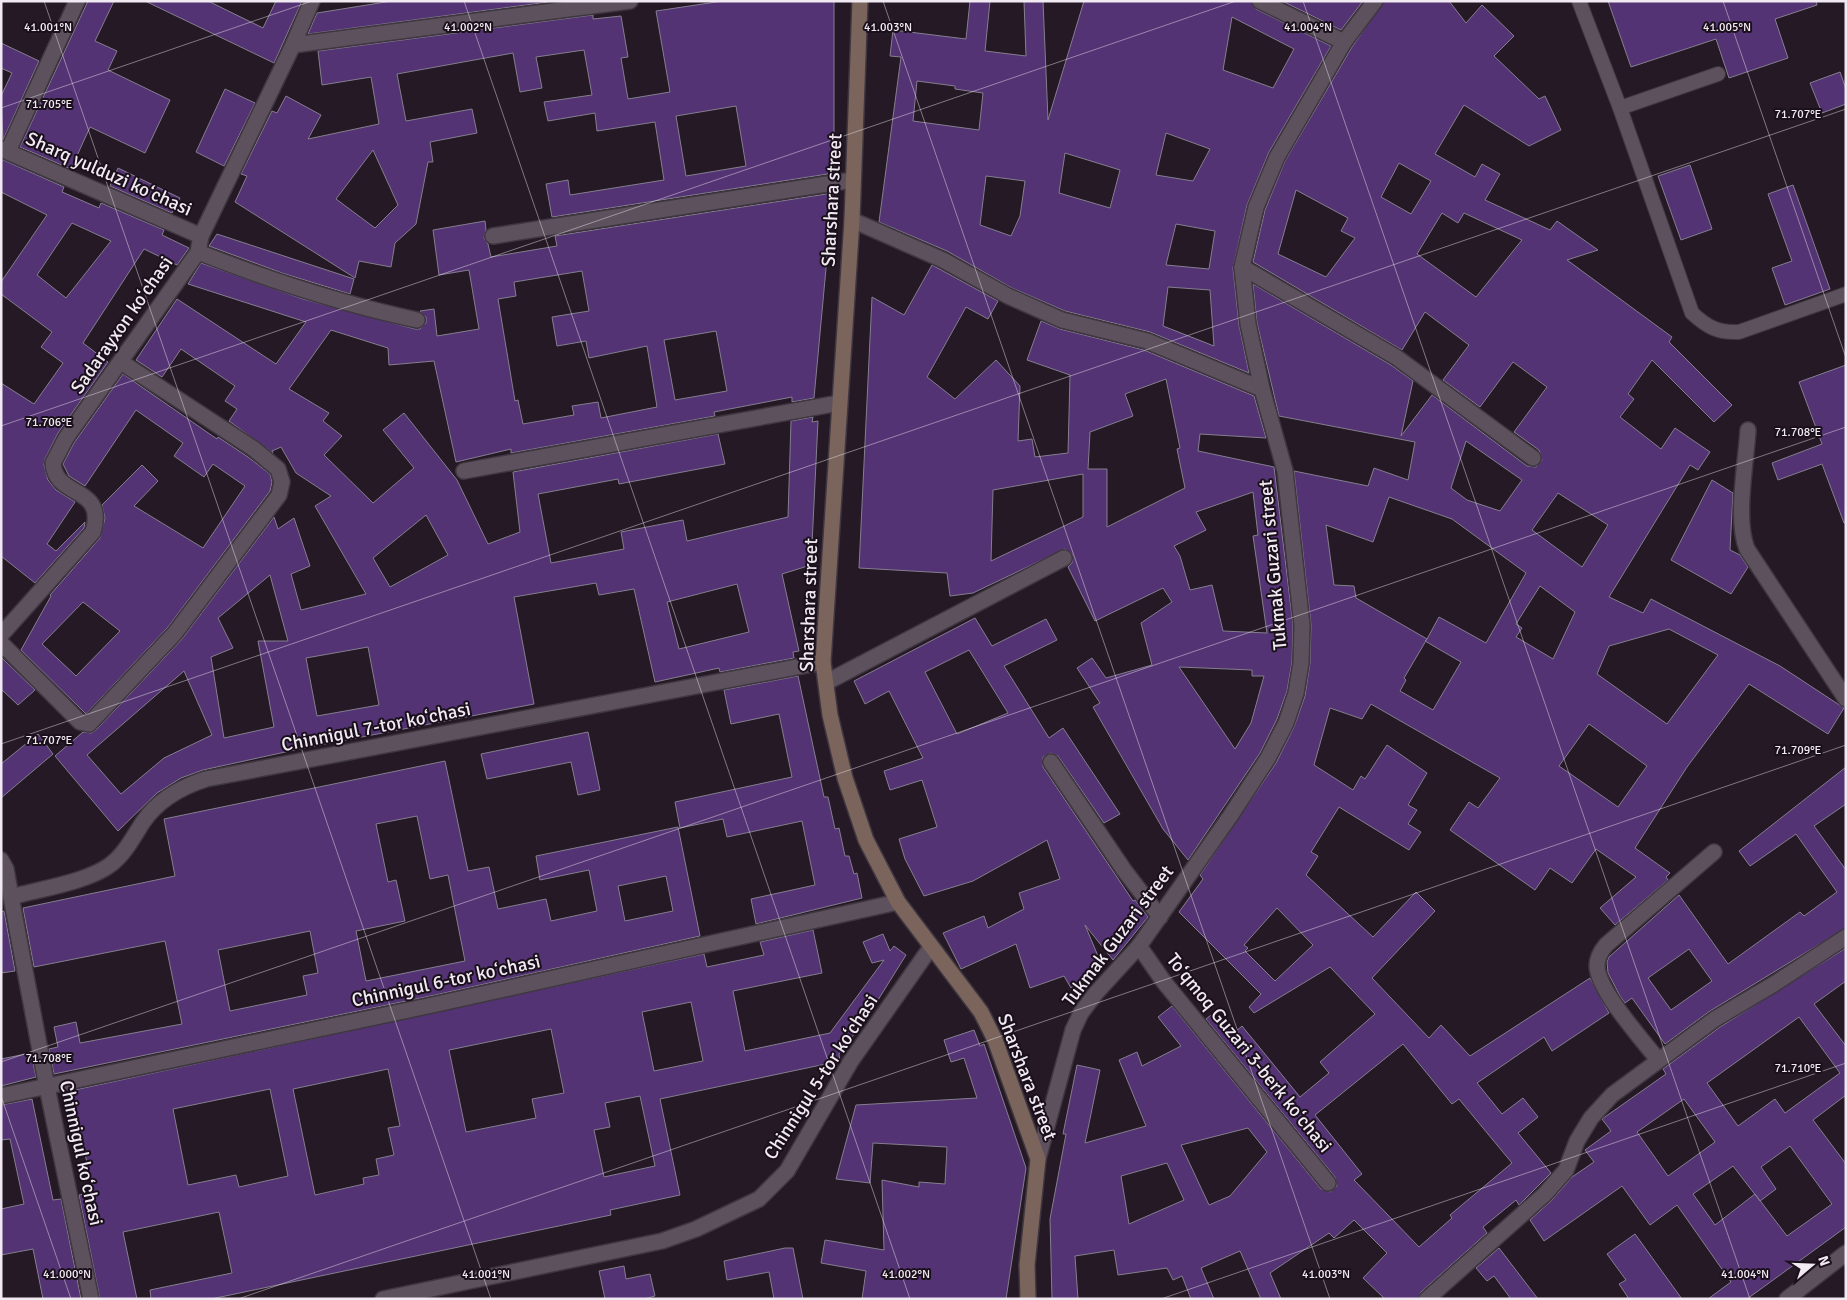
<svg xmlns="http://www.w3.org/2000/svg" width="1847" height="1300" font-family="Signika,sans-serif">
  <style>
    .building { fill: #533373; stroke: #857e8f; fill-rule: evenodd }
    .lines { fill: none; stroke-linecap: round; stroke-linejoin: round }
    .lane-casing { stroke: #3f3740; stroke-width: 16 }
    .street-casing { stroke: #3f3740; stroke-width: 18 }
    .secondary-casing { stroke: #3f3740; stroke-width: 18 }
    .lane { stroke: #5d515e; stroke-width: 14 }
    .street { stroke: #5d515e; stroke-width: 15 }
    .secondary { stroke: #7a645b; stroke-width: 15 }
    .ticks { fill: none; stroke: #f2eaf3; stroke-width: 1; stroke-opacity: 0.45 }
    .labels { text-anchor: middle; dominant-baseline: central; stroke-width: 4; stroke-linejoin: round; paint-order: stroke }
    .street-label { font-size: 19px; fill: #f2eaf3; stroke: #1a101b }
    .ticks-label { font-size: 12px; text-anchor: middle; fill: #f2eaf3; stroke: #1a101b; stroke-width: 4; stroke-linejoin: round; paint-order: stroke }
  </style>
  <rect width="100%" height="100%" fill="#241925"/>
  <g class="building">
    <path d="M88,1H114L95,41L117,51L108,70L170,100L145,153L90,127L71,169L20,147Z"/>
    <path d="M145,1H208L263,28L276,1H302L274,63Z"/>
    <path d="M392,1H556L308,34L317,13Z"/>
    <path d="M723,1H834V173L552,217L546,184L568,180L570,195L664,180L655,122L597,131L595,113L548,121L544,102L592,95L584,50L536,57L542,88L520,92L513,53L397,74L406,121L472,109L477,133L430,142L433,162H428L416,224L395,243L391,267L359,261L355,278L235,202L247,176L241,174L272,111L277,113L286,96L321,115L308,139L379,124L371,77L322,85L318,51L593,15V19L621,16L628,57L621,58L628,99L670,92L656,11ZM736,106L746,166L686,176L676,116ZM373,150L398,205L375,228L336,199Z"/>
    <path d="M970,1H990L985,51L1026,56L1024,1H1043L1048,120L1084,1H1251L1256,9L1331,46L1269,152L1247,205L1233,268L1239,325L1249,373L1150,332L1065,311L1012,288L947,251L879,222L901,57L890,56L893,30L966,39ZM1232,17L1294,49L1273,88L1223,70ZM917,81L955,86V89L983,93L979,130L913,121ZM1166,133L1210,149L1193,181L1156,175ZM1065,153L1120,170L1110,208L1059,193ZM986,176L1025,181L1020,216L1011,236L980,225ZM1176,224L1215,231L1209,269L1166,265ZM1168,287L1210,290L1214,346L1163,326Z"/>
    <path d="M1282,1H1363L1341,30Z"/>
    <path d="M1384,1H1449L1466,23L1482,5L1514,36L1494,56L1539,99L1545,96L1561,130L1529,146L1464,105L1435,154L1475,177L1482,164L1500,174L1485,200L1550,230L1557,221L1598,250L1567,260L1672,337L1669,342L1732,405L1714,422L1652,360L1628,394L1634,399L1620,417L1661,449L1675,428L1710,452L1698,470L1690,465L1609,597L1643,613L1651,599L1780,666L1844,708L1828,734L1749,684L1687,767L1635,848L1670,873L1666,877L1668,880L1615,925L1600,908L1636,877L1596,849L1572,883L1550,868L1535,890L1450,830L1469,802L1478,808L1500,778L1371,704L1362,719L1330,708L1314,765L1353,790L1361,776L1365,779L1387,745L1427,773L1408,805L1417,810L1408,824L1421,832L1409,850L1339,807L1311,852L1318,856L1306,875L1373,937L1416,892L1435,911L1372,978L1429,1038L1441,1025L1470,1056L1590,978L1609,1013L1552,1051L1544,1037L1477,1083L1502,1114L1523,1098L1538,1117L1518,1133L1551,1173L1519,1205L1516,1200L1483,1227L1487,1233L1421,1292L1418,1299H1385L1363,1278L1387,1253L1354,1220L1334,1238L1329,1233L1270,1273L1281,1299H1261L1240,1251L1201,1268L1214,1299H1191L1182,1276L1173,1280L1167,1268L1118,1275L1114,1250L1075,1256L1078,1299H1052L1050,1219L1066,1134H1063L1077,1065L1100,1070L1085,1143L1146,1126L1119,1060L1137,1052L1142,1066L1181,1046L1158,1017L1172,1006L1321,1189L1330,1192L1337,1186L1335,1177L1206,1019L1216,1011L1234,1033L1242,1026L1300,1097L1329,1073L1320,1062L1375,1014L1330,967L1254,1013L1249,1007L1261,994L1179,912L1203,879L1200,875L1276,763L1294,727L1305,696L1310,663L1311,625L1294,471L1368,486L1374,468L1408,480L1415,442L1279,416L1257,323L1253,284L1391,365L1413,381L1401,436L1432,395L1527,466L1536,467L1542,460L1539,450L1514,432L1547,387L1513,362L1480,407L1443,380L1469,345L1425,312L1402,350L1253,262L1265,210L1285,161L1352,47ZM1399,163L1431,181L1411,214L1381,197ZM1296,190L1348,218L1341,231L1355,238L1326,277L1278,254ZM1442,213L1458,223L1464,213L1522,240L1476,297L1417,254ZM1466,441L1522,480L1500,511L1467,500L1451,488ZM1558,493L1608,525L1582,567L1532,530ZM1389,497L1452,519L1526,573L1486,643L1439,617L1427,639L1356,598L1354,586L1334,585L1326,525L1373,542ZM1540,586L1575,612L1553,659L1516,637L1522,628L1516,624ZM1669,629L1718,655L1667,724L1597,674L1609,646ZM1427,639L1425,641L1461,662L1433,710L1400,691L1406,680L1404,678ZM1589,724L1647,766L1618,807L1559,766ZM1277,908L1313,945L1275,981L1245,951L1248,948L1244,945ZM1403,1044L1452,1104L1459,1099L1512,1163L1450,1215L1452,1218L1419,1247L1354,1180L1362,1174L1315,1115ZM1248,1128L1267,1152L1230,1196L1209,1205L1181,1145ZM1167,1163L1184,1200L1129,1224L1121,1176Z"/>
    <path d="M1608,1H1816L1817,5L1775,19L1788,58L1729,78L1716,39L1631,67Z"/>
    <path d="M1,43L39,61L3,140L1,96L12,73L1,68Z"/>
    <path d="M1840,72L1846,89V104L1822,113L1810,83Z"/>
    <path d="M225,89L255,103L224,166L196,152Z"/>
    <path d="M1,159L64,187L62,192L99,208L101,203L164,230L162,235L189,248L177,265L144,249L83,343L108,362L58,433L45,459L44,465L48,480L56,490L75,502L47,544L56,551L85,522L84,528L35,583L1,556V383L34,404L63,363L41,347L52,332L1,294V282L47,215L1,192ZM72,223L111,241L66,298L37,275Z"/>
    <path d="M1690,165L1712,229L1681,240L1658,176Z"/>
    <path d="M118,168L180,198L172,213L110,186Z"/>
    <path d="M1793,185L1830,289L1785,305L1772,268L1792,261L1768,194Z"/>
    <path d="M833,193L814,398L792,402V397L714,412L715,416L511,453V449L456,462L434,361L389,365L388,348L331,330L289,389L329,413L323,421L342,436L324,455L373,503L414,468L383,430L404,413L457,480L488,544L520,532L513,472L718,434L725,464L619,484L618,479L538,494L551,563L624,549L621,532L683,520L687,541L788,517L791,421L813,417L812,422L818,421L811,565L782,574L799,651L793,652L794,658L720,672L719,668L655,682L634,589L599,595L596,583L514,597L534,704L299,749L203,770L181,778L157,793L118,831L55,756L83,732L91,733L96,730L182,639L274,517L278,529L294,518L310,566L291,574L301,610L366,594L315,506L331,496L296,473L281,447L272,451L273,453L229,421L237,409L225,401L235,386L181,349L162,377L136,360L177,299L276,364L306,322L188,284L201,263L303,299L415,329H420L426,323V317L420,311L434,309L437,336L479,329L469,270L439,275L433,230L485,221L486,230L484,238L488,244L491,257L557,246L555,236ZM582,271L589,311L552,317L557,346L586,341L589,358L647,346L657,407L601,418L598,402L572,406L574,415L523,424L518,400L515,401L498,299L516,296L514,282ZM716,331L727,391L675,400L664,340ZM426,515L448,555L390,587L373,558ZM270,575L288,641H258L274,727L224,738L211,657L233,648L218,618ZM737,584L749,632L679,649L667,602ZM368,647L379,705L317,716L306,658ZM184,671L212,735L164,758L121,794L87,755Z"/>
    <path d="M217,234L354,279L350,294L282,273L209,246Z"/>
    <path d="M932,265L998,301L988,319L966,307L927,377L955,399L996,360L1020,386L1018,441L1032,439L1035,457L1068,453L1070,375L1027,360L1041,321L1060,329L1144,350L1254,396L1266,438L1200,434L1198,451L1274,467L1293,625L1292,662L1287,691L1277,719L1260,753L1188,860L1163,829L1093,707L1100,703L1077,668L1092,658L1106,678L1152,665L1141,623L1172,602L1163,588L1095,621L1068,567L1072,563V554L1065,549L973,593L950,596L947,573L859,568L872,297L904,315ZM1166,379L1180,448L1177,449L1185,488L1107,527V469H1088L1090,432L1133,416L1125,394ZM1083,474V517L991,561L993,490ZM1253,492L1258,535L1253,536L1267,633L1223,631L1212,585L1190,590L1180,556L1174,546L1206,530L1196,512ZM1179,667L1252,670V676H1264L1251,723L1235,749Z"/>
    <path d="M1846,365V523H1844L1822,464L1778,480L1772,463L1822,444L1799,382Z"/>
    <path d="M123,374L217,439L218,437L248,457L270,474L272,482L270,491L168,627L86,714L21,650L51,596L50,595L100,538L105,518L102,505L142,465L158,481L134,506L203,548L245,486L213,464L204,477L174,456L183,443L136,410L85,486L69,476L63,464L74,443ZM83,602L120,631L76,676L42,644Z"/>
    <path d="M1712,480L1733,493L1730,550L1740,555L1748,567L1731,594L1671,560Z"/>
    <path d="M975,618L992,646L1046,619L1057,640L1004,666L1049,738L1063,728L1120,814L1104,823L1058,756L1051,753L1043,757V767L1133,901L1135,900L1148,917L1113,960L1085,925L1103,968L1071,988L1064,976L1030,988L1016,944L961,969L943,933L984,916L988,928L1024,909L1019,893L1060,879L1047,840L973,881L924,896L905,859L899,839L937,827L922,780L890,790L884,771L923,758L889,691L865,704L854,681ZM969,650L1008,713L957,734L925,672Z"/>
    <path d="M1,657L35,690L18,705L1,689Z"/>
    <path d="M798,676L824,797H828L835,829L839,828L845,856H849L854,874L857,873L862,898L756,924L751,899L815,885L802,821L727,837L723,819L680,828L675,802L792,777L779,714L731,724L724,690Z"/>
    <path d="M588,732L600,790L578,795L571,762L487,779L481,754Z"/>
    <path d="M38,734L53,754L1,798V764Z"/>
    <path d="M445,761L468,871L489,867L498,909L546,899L551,921L597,911L589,870L540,880L536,856L678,827L700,936L435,995L54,1074L49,1049L58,1047L54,1027L76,1022L80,1043L182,1024L165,941L34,967L23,908L175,876L164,819ZM417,816L430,879L448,875L465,961L366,981L356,931L405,921L396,880L388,882L376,824ZM666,876L673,911L625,921L618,886ZM310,931L318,973L303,976L307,995L230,1011L218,950Z"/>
    <path d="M1846,767V804L1814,826L1846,870V928L1710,1011L1665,1044L1632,998L1625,1003L1620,996L1608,973L1607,962L1609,957L1679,895L1728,964L1800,912L1804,916L1837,892L1796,834L1750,866L1739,851ZM1689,949L1712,981L1671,1010L1648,978Z"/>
    <path d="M4,911L15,971L1,973V912Z"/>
    <path d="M813,930L822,973L733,991L745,1051L830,1033L884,960L872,963L863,942L883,934L890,951L894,946L906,955L868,1016L839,1054L840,1061L660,1099L680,1195L610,1210L611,1215L211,1299H151L150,1290L232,1273L219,1212L123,1232L137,1299H100L79,1195L94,1192L70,1091L704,954L707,967L764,955L760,942ZM691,1002L703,1061L654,1071L642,1012ZM551,1029L564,1093L532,1099L536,1118L466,1132L449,1050ZM388,1069L400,1126L388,1128L394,1155L376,1159L379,1175L363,1178L364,1184L315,1195L293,1089ZM270,1089L288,1176L239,1187L236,1175L188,1185L173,1109ZM640,1096L655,1166L604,1177L594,1130L610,1127L605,1103Z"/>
    <path d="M1846,948V981L1814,1004L1846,1046V1095L1813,1120L1846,1164V1227L1747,1299H1708L1731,1282L1677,1205L1650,1225L1622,1186L1544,1241L1530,1220L1552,1200L1572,1177L1594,1162L1585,1150L1611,1131L1602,1119L1666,1074L1663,1069L1720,1027ZM1799,1017L1840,1073L1785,1113L1775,1099L1738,1126L1707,1083ZM1684,1099L1715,1142L1668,1176L1637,1132ZM1790,1146L1832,1204L1787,1236L1755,1194L1715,1225L1693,1194L1733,1166L1760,1201L1776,1189L1761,1167Z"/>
    <path d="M974,1030L980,1046L984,1044L1026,1168L1006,1299H862L866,1271L821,1263L825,1240L884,1250L882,1180L919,1187V1182L945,1184L947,1147L873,1143L870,1183L836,1179L856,1105L977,1098L964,1058L951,1062L944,1040Z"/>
    <path d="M31,1053L36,1077L1,1086V1059Z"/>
    <path d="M32,1099L53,1200L61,1199L81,1299H43L33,1249L1,1255V1209L24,1204L10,1139L1,1140V1105Z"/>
    <path d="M1635,1234L1682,1299H1629L1619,1284L1626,1280L1607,1254Z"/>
    <path d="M785,1248H793L803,1299H774L769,1272L727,1280L724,1261Z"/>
    <path d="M1499,1248L1538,1299H1511L1494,1276L1487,1281L1476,1268Z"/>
    <path d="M624,1266L626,1279L650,1274L655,1296L644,1299H605L599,1271Z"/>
  </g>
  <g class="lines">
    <g class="lane-casing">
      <g id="lane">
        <path d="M1579,1L1620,108L1718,74"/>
        <path d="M1620,108L1692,313C1707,327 1718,333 1739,332L1846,294"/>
      </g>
    </g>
    <g class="street-casing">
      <g id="street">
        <path d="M1260,1L1344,42"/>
        <path d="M293,45L630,1"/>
        <path d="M1,149L201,236"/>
        <path d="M8,151L77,1"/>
        <path d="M852,220L943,260L1008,296L1062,320L1147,341L1262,389"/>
        <path d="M493,236L853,180"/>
        <path d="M198,252C269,280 342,304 417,320"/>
        <path d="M1242,267L1396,357L1533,458"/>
        <path d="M1748,430C1746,463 1735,520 1747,549L1846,699"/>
        <path d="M464,471L839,403"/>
        <path d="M1,635L93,532C107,485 55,499 53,463L66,438L198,252L201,236L293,45L312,1"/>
        <path d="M1,643L80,722L89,724L175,633L279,495L282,482L278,469L254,449L121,362"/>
        <path d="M827,682L1064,558"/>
        <path d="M1051,762L1124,870L1160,917"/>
        <path d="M1,860L6,869L11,897L47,1087L91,1299"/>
        <path d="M11,897C40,889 87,882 110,865C125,854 134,836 143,822C158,800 181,787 206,779L823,662"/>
        <path d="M1139,946L1164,982L1328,1183"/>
        <path d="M1658,1060C1642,1039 1598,991 1597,966C1597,957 1601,951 1606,945L1714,852"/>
        <path d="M1,1096L437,1004L898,902"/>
        <path d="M1038,1159L1073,1030L1081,1013L1096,993L1139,946L1231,815L1268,758L1286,723L1296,693L1301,663L1302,625L1285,471L1262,389L1248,324L1242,267L1256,207L1277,157L1344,42L1375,1"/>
        <path d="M383,1299L662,1241L696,1229L759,1199L787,1171L851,1061L931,947"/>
        <path d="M1427,1299L1545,1194L1566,1170L1577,1141L1591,1118L1612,1095L1715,1019L1774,984L1846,937"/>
        <path d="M1787,1299L1846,1253"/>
      </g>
    </g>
    <g class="secondary-casing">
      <path id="secondary" d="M860,1L852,220L823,662L830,715L845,778L866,840L898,902L981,1012L995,1040L1038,1159L1027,1265L1028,1299"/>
    </g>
    <use href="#lane" class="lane"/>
    <use href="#street" class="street"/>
    <use href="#secondary" class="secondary"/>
  </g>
  <path class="ticks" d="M44,1L491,1299M464,1L910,1299M883,1L1330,1299M1303,1L1750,1299M1723,1L1846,358M1,108L312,1M1,426L1236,1M1,744L1846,109M1,1062L1846,427M1,1096L71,1299M238,1299L1846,745M1161,1299L1846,1063"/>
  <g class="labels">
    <g class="street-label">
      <text transform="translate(109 174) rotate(24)">Sharq yulduzi koʻchasi</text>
      <text transform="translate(832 200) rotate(-87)">Sharshara street</text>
      <text transform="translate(122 325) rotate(-55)">Sadarayxon koʻchasi</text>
      <text transform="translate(1273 565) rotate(-95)">Tukmak Guzari street</text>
      <text transform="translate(809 605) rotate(-88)">Sharshara street</text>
      <text transform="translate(376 727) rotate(-11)">Chinnigul 7-tor koʻchasi</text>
      <text transform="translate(1118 936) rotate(-53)">Tukmak Guzari street</text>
      <text transform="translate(446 981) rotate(-12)">Chinnigul 6-tor koʻchasi</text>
      <text transform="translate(1249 1053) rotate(51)">Toʻqmoq Guzari 3-berk koʻchasi</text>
      <text transform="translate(821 1077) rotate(-57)">Chinnigul 5-tor koʻchasi</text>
      <text transform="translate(1027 1077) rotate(69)">Sharshara street</text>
      <text transform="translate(81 1153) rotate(78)">Chinnigul koʻchasi</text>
    </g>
  </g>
  <g class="ticks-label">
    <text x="48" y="31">41.001°N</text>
    <text x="468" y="31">41.002°N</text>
    <text x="888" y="31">41.003°N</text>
    <text x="1308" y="31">41.004°N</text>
    <text x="1727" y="31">41.005°N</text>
    <text x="49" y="108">71.705°E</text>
    <text x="1798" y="118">71.707°E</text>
    <text x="49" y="426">71.706°E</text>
    <text x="1798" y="436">71.708°E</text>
    <text x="49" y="744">71.707°E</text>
    <text x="1798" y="754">71.709°E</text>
    <text x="49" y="1062">71.708°E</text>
    <text x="1798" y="1072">71.710°E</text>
    <text x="67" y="1278">41.000°N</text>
    <text x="486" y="1278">41.001°N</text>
    <text x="906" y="1278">41.002°N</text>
    <text x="1326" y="1278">41.003°N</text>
    <text x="1745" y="1278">41.004°N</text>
  </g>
  <rect width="1847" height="1300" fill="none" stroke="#f2eaf3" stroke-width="5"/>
  <g transform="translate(1812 1265) rotate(71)" stroke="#1a101b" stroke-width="4" paint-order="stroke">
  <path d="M0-4L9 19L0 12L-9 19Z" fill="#f2eaf3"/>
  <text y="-8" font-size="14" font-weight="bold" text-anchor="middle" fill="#f2eaf3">N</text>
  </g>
</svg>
